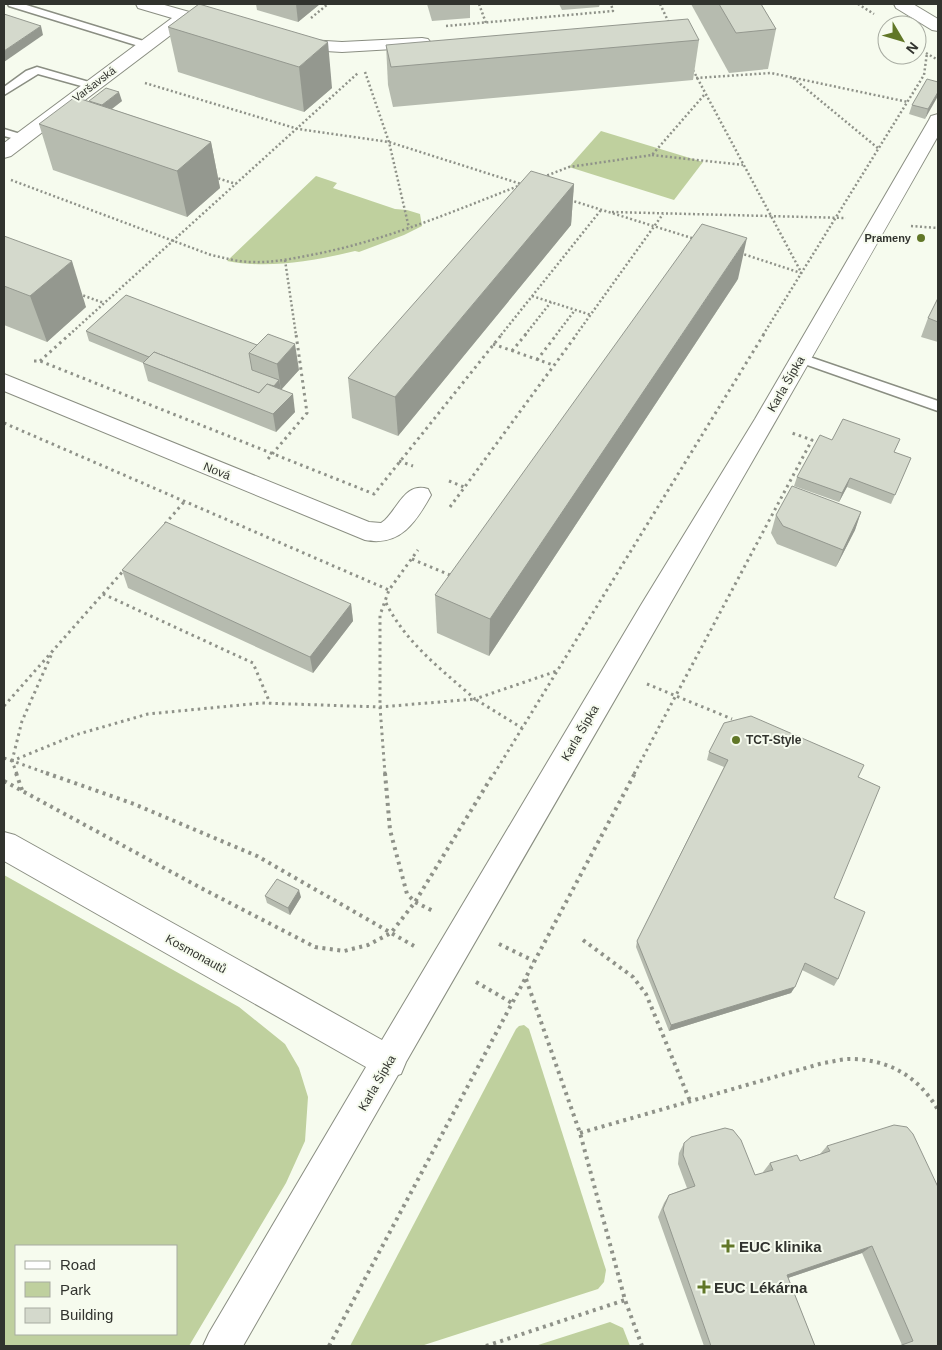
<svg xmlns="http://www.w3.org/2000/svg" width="942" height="1350" font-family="Arial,sans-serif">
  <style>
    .green { fill: #bfd09e; fill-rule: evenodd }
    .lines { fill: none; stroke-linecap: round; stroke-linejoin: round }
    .service-casing { stroke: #8a8e82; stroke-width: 3 }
    .minor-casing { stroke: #8a8e82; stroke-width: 2 }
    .path-far2 { stroke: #8f9289; stroke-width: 2.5; stroke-dasharray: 2 2.5; stroke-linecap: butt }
    .path-far1 { stroke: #8f9289; stroke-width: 3; stroke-dasharray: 2.5 4; stroke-linecap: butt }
    .path { stroke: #8f9289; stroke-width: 4; stroke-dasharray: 3 4.5; stroke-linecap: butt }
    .service { fill: #fff; fill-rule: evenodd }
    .minor { fill: #fff; fill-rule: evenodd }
    .wall { fill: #b6bbaf }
    .shaded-wall { fill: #94988f }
    .building { fill: #d4d9cc; stroke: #94988f }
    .poi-dot { fill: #617727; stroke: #f6fbee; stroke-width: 2 }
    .labels { text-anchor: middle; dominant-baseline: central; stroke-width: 4; stroke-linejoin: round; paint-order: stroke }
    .far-street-label { font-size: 11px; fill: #31332e; stroke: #f6fbee }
    .far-poi-label { font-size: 11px; font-weight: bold; fill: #31332e; stroke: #f6fbee; text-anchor: end }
    .street-label { font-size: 12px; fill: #31332e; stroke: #f6fbee }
    .poi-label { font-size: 12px; font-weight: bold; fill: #31332e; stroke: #f6fbee; text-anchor: start }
    .near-poi-label { font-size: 15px; font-weight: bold; fill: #31332e; stroke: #f6fbee; text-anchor: start }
  </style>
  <rect width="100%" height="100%" fill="#f6fbee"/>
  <g class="green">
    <path d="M601,131L703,162L674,200L569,167Z"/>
    <path d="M316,176L337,183L333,188L395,209L407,210L420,214L422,226L404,235L359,252L355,251C315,261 268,269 227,261Z"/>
    <path d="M4,875L239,1007L285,1044L299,1068L308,1097L305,1141L286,1183L189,1346H4ZM176,1246V1334H16V1246Z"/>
    <path d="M524,1025L529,1029L606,1270L604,1282L598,1289L421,1346H350L516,1029L519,1026Z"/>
    <path d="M610,1322L623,1328L630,1346H535Z"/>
  </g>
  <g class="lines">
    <g class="service-casing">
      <g id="service">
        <path d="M8,4H23L150,43L151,45L150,47H142L9,6Z"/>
        <path d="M37,67L96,84L97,86L92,89L38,74L4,95V87L26,71Z"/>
        <path d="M4,129L27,136L29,138L23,141L4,136Z"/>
        <path d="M801,354L938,401V411L796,361L794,358L796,355Z"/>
      </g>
    </g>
    <g class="minor-casing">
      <g id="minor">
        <path d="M136,4H161L225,22L228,26L225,30L219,31L188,22L11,156L4,158V143L172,18L138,8Z"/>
        <path d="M894,4H913L938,19V31L932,30L896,8Z"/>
        <path d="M422,38L428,39L431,43L428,47L342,52L292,49L286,48L283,44L286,40L292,39L342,42Z"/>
        <path d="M938,114V136C763,446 583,753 406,1062L401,1074L398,1075L243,1346H203L209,1333L366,1067L4,861V832L15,835L382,1040L641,605L755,419L929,120L931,116Z"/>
        <path d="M4,374L369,522L381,523L385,520C399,506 406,482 428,489L431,495C416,522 400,547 365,540L4,391Z"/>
      </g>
    </g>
    <g class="path-far2">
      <path d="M479,4L486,23"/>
      <path d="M660,4L670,25"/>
      <path d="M858,4L874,14"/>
      <path d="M311,18L328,4"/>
      <path d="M446,26L613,11L611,4"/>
      <path d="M926,53L938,60"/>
      <path d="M693,70L801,272"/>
      <path d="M365,72L389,142L409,228"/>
      <path d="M696,78L771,73L908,102"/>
      <path d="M793,78L879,149"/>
      <path d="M145,83L298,129L389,142L521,184"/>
      <path d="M652,155L743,165"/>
      <path d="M214,177L236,184"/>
      <path d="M543,177L569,167L652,155L705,94"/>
      <path d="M11,180L211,255C225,258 238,262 252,262C274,263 295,258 316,254C387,240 454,211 521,185"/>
      <path d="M570,200L695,239"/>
      <path d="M612,212L846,218"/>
      <path d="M911,226L938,228"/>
      <path d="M740,253L801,273"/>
      <path d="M285,260L296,335"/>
      <path d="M79,294L104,303"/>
      <path d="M532,296L591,315"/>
      <path d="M69,335L358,73"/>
      <path d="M501,335L601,210"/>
      <path d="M525,335L551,302"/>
      <path d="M556,335L575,310"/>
      <path d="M576,335L663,214"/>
      <path d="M763,335L924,75L927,53"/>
    </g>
    <g class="path-far1">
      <path d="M493,344L553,365"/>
      <path d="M512,351L526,334"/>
      <path d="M537,360L557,334"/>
      <path d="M34,361H40L374,494L502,334"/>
      <path d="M40,361L70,334"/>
      <path d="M4,423L389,590"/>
      <path d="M268,459L307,413L296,334"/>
      <path d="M399,461L413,466"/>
      <path d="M449,481L464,487"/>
      <path d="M450,507L577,334"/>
      <path d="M165,524L184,502"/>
      <path d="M412,559L452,576"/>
      <path d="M103,594L253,663L270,703"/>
      <path d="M386,603C406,643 442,670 475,699L557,671"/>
      <path d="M647,684L732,719"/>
      <path d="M4,706L124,570"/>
      <path d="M4,758L49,774"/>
      <path d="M12,761L22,721L53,651"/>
      <path d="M17,774L12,761L75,735L148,714L262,703L380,707L475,699L522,728"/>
      <path d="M385,774L380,707V615L389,590L418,550"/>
      <path d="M494,774L764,334"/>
      <path d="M634,774L812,440L792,433"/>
    </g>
    <g class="path">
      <path d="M16,773L22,790"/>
      <path d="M46,773L134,804L257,856L414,946"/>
      <path d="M385,773L390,830L407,894L415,902L435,912"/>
      <path d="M4,781L201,888L315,947L344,951L368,945L391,933L415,902L494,773"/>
      <path d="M583,940L633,977L646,994L690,1101"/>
      <path d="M499,944L534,961"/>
      <path d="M526,979L580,1133L625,1300L642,1346"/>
      <path d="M476,982L512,1003"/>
      <path d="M580,1133L823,1063C832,1062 841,1059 850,1059C889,1059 919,1077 938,1110"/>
      <path d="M329,1346L635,773"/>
      <path d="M486,1346L625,1300"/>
    </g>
    <use href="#service" class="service"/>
    <use href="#minor" class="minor"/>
  </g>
  <g class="wall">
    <path d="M199,4L332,88L304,112L178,72L168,27Z"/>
    <path d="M256,4H320L298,22L257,10Z"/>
    <path d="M427,4H470V18L432,21Z"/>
    <path d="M559,4H600L599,7L562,10Z"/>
    <path d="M691,4H761L776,29L768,69L729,73Z"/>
    <path d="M699,40L693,80L393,107L388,85L386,45Z"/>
    <path d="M938,82L925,119L909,114L912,105Z"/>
    <path d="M89,101H122L112,109L211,142L220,188L187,217L53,170L39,124L89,102Z"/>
    <path d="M574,184L571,225L398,436L352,418L348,378Z"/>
    <path d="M4,236L86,307L47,342L4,325Z"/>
    <path d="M738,279L489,656L437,633L435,595Z"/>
    <path d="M126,295L299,370L281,389L295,412L276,432L148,381L143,363L89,341L86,331Z"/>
    <path d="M938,298V342L921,337L928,318Z"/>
    <path d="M832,440L894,452L911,458L891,504L847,487L839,502L794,486L797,477Z"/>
    <path d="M861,512L855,530L836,567L777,544L771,533L776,515Z"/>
    <path d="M122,570L351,604L353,621L313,673L128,588Z"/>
    <path d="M709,752L858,777L834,898L838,979L834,986L802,970L791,993L669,1031L636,947L637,941L724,767L707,760Z"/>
    <path d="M265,896L301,897L290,915L267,903Z"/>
    <path d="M684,1143L755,1175L763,1173V1172L770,1163L800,1161L820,1154L827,1146L938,1346L902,1345L862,1253L788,1278L815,1346H704L658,1217L664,1203L669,1195L687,1188L678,1164L679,1153Z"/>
  </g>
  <g class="shaded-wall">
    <path d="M296,4H320L298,22Z"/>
    <path d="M41,26L43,35L4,62V51Z"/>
    <path d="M328,42L332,88L304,112L299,67Z"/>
    <path d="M119,92L122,101L105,114L102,105Z"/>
    <path d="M938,92V96L925,119L928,109Z"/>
    <path d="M211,142L220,188L187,217L177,171Z"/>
    <path d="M574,184L571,225L398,436L395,397Z"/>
    <path d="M747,238L738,279L489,656L490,619Z"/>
    <path d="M72,261L86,307L47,342L30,296Z"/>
    <path d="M295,344L299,370L281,390L277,364Z"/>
    <path d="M279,380L281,389L260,401Z"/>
    <path d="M293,394L295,412L276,432L273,414Z"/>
    <path d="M850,478L847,487L839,502L842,493Z"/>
    <path d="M861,512L855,530L836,567L843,550Z"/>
    <path d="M351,604L353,621L313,673L310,657Z"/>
    <path d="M299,890L301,897L290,915L288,908Z"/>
    <path d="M795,987L791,993L669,1031L671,1025Z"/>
    <path d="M872,1246L862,1253L779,1281L787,1275Z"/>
  </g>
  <g class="building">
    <path d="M199,4L328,42L299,67L168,27Z"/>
    <path d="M719,4H761L776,29L736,33Z"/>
    <path d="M4,14L41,26L4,51Z"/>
    <path d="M688,19L699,40L391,67L386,45Z"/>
    <path d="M927,79L938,82V92L928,109L912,105Z"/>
    <path d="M106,88L119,92L102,105L89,101Z"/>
    <path d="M75,97L211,142L177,171L39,124Z"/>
    <path d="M531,171L574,184L395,397L348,378Z"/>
    <path d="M702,224L747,238L490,619L435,595Z"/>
    <path d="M4,236L72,261L30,296L4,286Z"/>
    <path d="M126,295L257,345L249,353L252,370L279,380L274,386L267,384L259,393L154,352L149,357L86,331Z"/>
    <path d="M938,298V322L928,318Z"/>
    <path d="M268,334L295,344L277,364L249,353Z"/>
    <path d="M154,352L259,393L267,384L293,394L273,414L143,363Z"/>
    <path d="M843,419L900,439L894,452L911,458L895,495L850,478L842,493L797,477L820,435L832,440Z"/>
    <path d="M792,486L861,512L843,550L783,526L776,515Z"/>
    <path d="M166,522L351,604L310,657L122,570Z"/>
    <path d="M751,716L864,765L858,777L880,787L834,898L865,912L838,979L805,963L795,987L671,1025L637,941L728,760L709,752L724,723Z"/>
    <path d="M277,879L299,890L288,908L265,896Z"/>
    <path d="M894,1125L907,1127L913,1134L938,1187V1346H899L913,1341L872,1246L787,1275L815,1346H711L663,1209L669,1195L695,1186L683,1155L684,1143L691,1137L725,1128L733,1130L741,1140L755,1175L773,1170L770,1163L797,1155L800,1161L830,1151L827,1146Z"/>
  </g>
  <g class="poi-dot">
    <circle cx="921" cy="238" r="5"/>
    <circle cx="736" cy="740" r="5"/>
    <path d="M725.5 1238.5h5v5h5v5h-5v5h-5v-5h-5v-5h5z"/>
    <path d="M701.5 1279.5h5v5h5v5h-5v5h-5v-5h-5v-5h5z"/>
  </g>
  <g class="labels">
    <g class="far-street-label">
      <text transform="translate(94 84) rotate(-37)">Varšavská</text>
    </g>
    <g class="far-poi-label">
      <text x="911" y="238">Prameny</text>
    </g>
    <g class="street-label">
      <text transform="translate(786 384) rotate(-60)">Karla Šípka</text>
      <text transform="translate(217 471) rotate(22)">Nová</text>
      <text transform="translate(580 733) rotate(-60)">Karla Šípka</text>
      <text transform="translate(196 954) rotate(29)">Kosmonautů</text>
      <text transform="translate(377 1083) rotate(-60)">Karla Šípka</text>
    </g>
    <g class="poi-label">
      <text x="746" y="740">TCT-Style</text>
    </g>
    <g class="near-poi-label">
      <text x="739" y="1246">EUC klinika</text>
      <text x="714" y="1287">EUC Lékárna</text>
    </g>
  </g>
  <rect width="942" height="1350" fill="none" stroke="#31332e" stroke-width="10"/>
  <rect x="15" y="1245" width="162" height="90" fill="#f6fbee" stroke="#a7aba1"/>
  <rect x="25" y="1261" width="25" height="8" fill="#ffffff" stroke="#a7aba1"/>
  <text x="60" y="1270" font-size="15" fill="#31332e">Road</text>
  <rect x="25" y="1282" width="25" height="15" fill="#bfd09e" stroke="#a7aba1"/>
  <text x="60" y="1295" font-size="15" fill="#31332e">Park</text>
  <rect x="25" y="1308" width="25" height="15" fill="#d4d9cc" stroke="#a7aba1"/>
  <text x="60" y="1320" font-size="15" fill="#31332e">Building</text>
  <g transform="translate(902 40) rotate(128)"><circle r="24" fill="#f6fbee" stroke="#a7aba1"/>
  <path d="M0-4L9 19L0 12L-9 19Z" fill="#617727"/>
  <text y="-8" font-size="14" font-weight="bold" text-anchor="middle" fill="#31332e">N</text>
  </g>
</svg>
